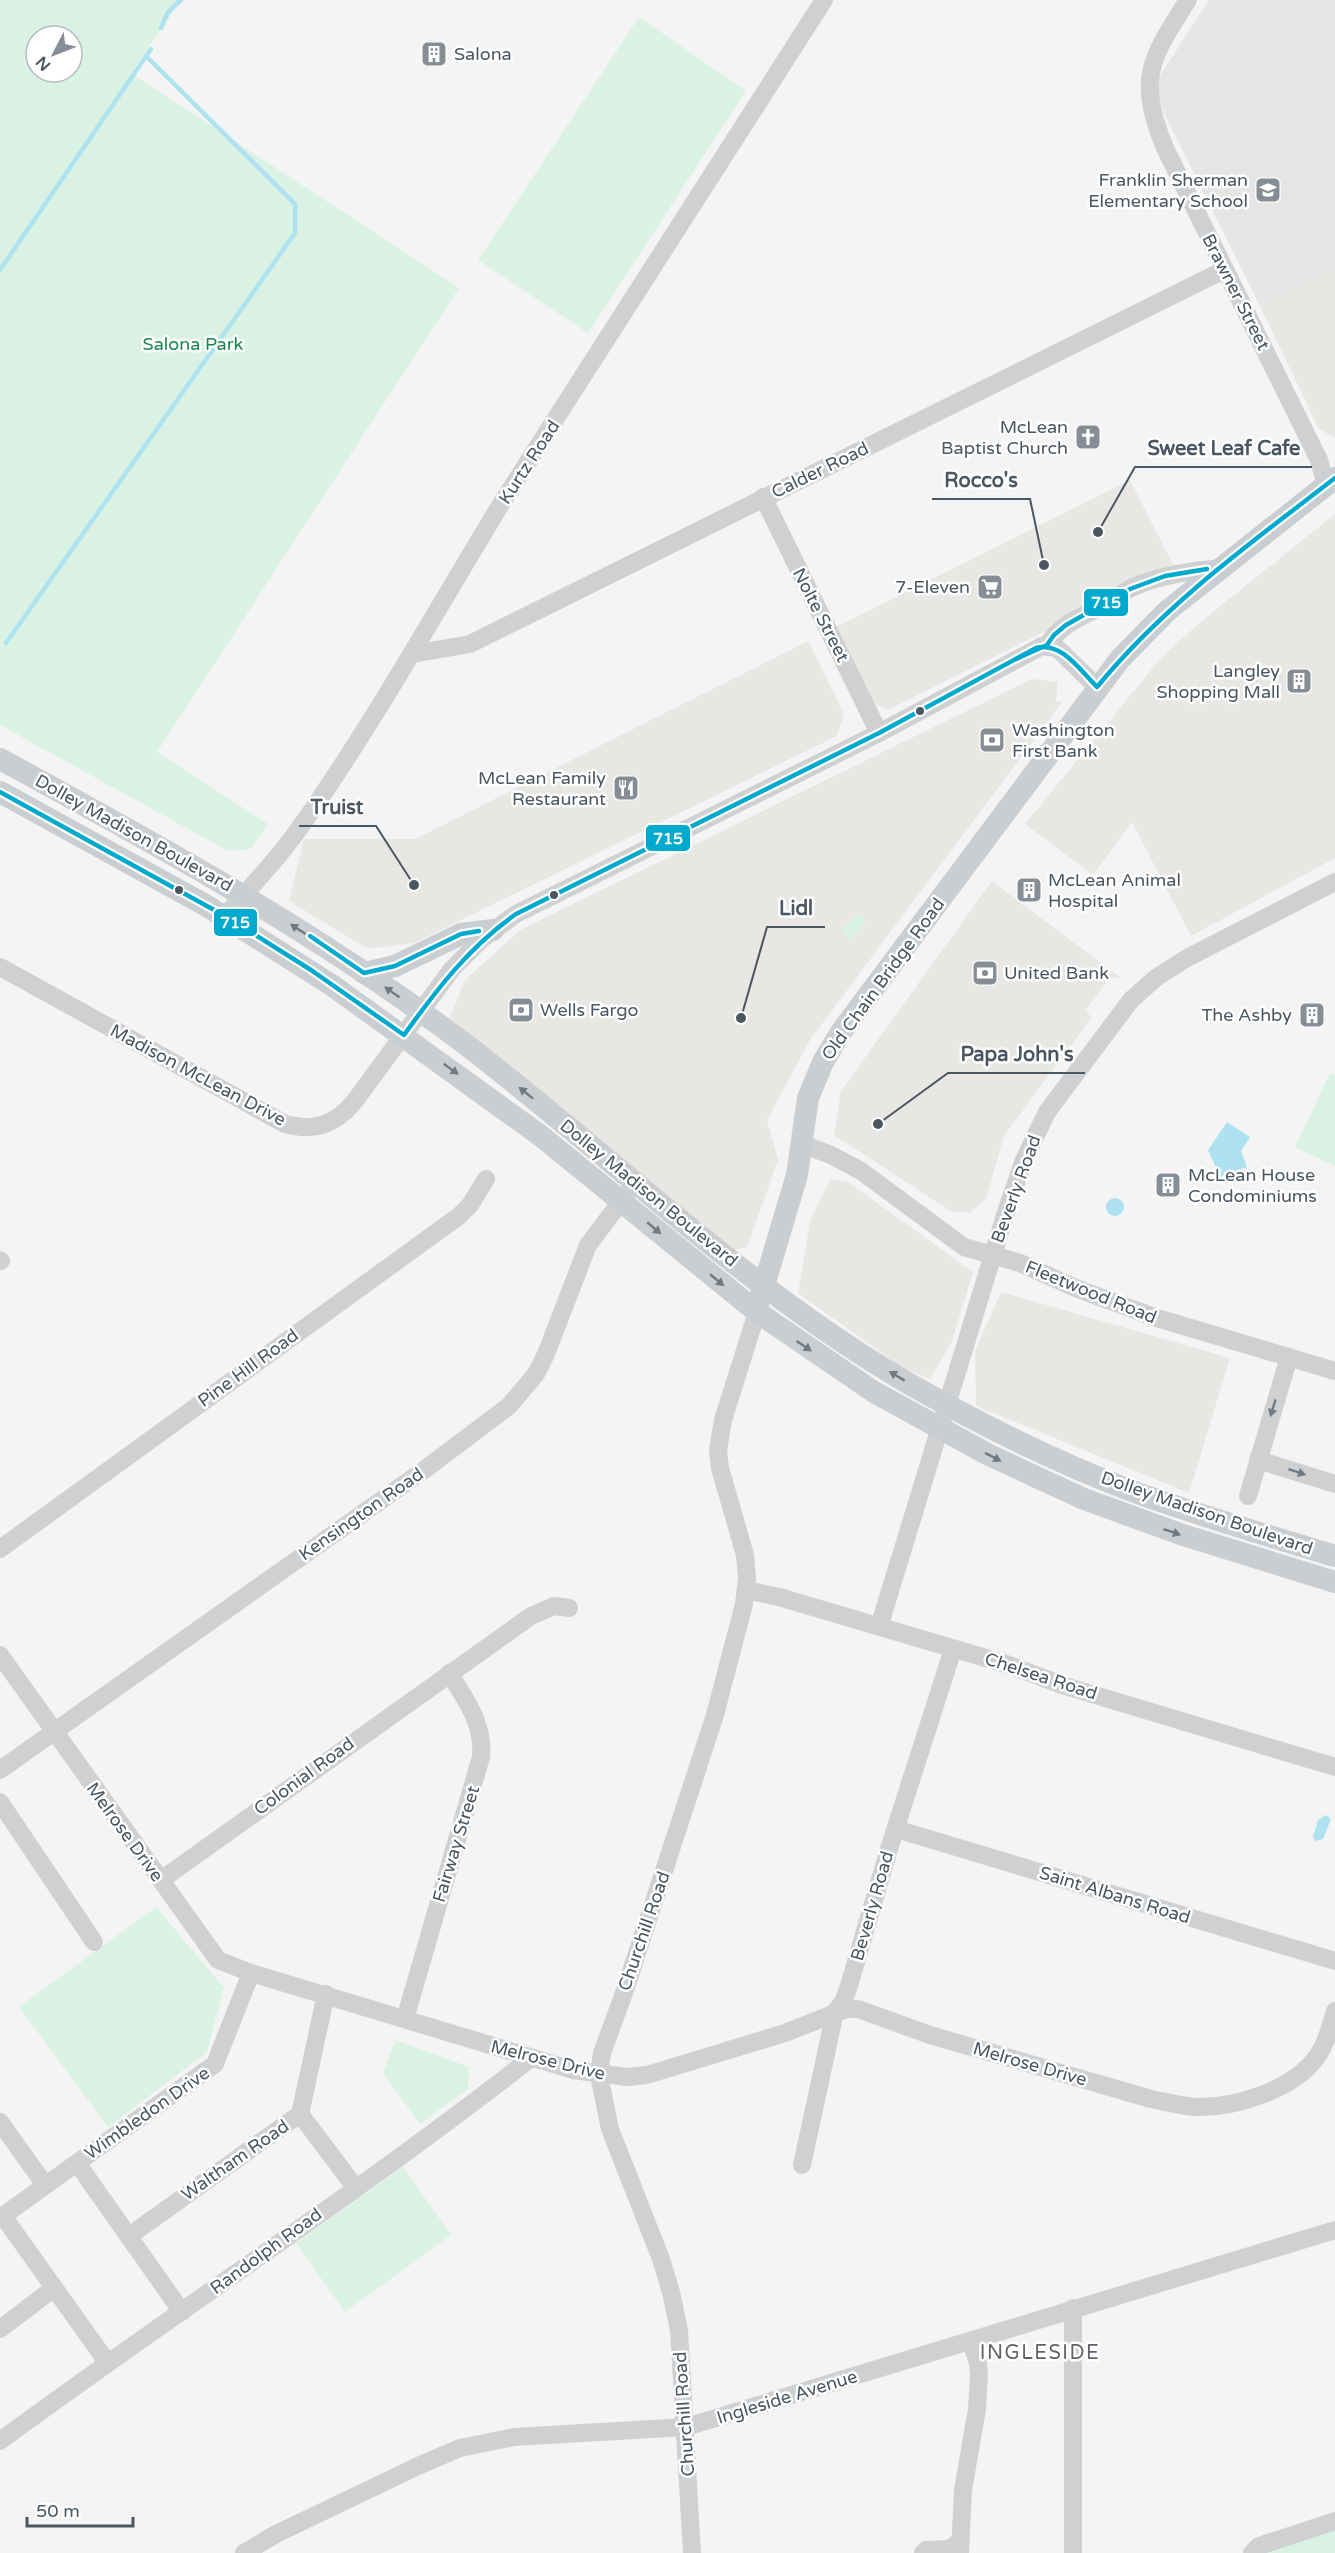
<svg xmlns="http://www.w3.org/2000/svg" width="1335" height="2553" font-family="'Varela Round',sans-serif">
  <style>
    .commercial { fill: #e8e7e3 }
    .education { fill: #e6e5e6 }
    .green { fill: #d9f2e3; fill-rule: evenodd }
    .water { fill: #aee2f0 }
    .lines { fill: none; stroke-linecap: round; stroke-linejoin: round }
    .stream { stroke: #aee2f0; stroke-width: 4.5 }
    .minor { stroke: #ced0d2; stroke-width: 18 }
    .major { stroke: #caced1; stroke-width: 22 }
    .bus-1-casing { stroke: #fff; stroke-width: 9 }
    .bus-1 { stroke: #00a9ce; stroke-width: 4.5 }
    .oneway { fill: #707a83 }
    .oneway2 { fill: #727b83 }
    .bus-dot { fill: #4a5661; stroke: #fff; stroke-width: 2 }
    .labels { text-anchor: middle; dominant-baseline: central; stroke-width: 5; stroke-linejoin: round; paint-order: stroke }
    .poi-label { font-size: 18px; fill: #4a5661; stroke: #fff; text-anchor: start }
    .street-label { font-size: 18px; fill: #4a5661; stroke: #fff }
    .park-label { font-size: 18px; fill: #17864f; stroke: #fff }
    .neighbourhood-label { font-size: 20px; letter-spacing: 1.5px; fill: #5f6368; stroke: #fff }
    .leader { fill: none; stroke: #4a5661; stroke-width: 2 }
    .callout-dot { fill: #4a5661; stroke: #fff; stroke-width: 2 }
    .callout-label { font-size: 20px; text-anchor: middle; font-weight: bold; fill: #4a5661; stroke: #fff; stroke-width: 5; stroke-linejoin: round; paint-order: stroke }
    .line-badge { stroke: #fff; stroke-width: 2 }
    .badge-label { font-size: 16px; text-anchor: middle; font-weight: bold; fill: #fff }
  </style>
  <rect width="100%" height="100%" fill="#f4f4f4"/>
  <g class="commercial">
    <path d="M1335,266V438L1319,429L1259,304Z"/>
    <path d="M1130,480L1174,567L888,710L871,702L836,627Z"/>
    <path d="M1335,514V858L1191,936L1132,822L1093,875L1025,824L1160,659L1198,624Z"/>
    <path d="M808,641L844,714L837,736L414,943L368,949L289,901L304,839H415Z"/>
    <path d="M1032,679L1058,682L1056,702L1063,701L810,1040L767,1120L778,1160L747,1247L734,1250L450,1018L464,981L520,930Z"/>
    <path d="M992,881L1121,978H1110L1085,1011L1092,1017L1004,1136L986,1199L970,1213L950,1211L834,1135L841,1091Z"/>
    <path d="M830,1179L848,1182L973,1272L951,1344L930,1378L907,1371L798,1293L810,1221Z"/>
    <path d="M1001,1292L1230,1358L1189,1493L976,1406L975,1351Z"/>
  </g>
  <path class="education" d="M1209,0H1335V266L1259,304L1158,101L1159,77Z"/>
  <g class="green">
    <path d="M0,0H181L131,73L459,288L157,752L268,824L251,849L228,851L0,725ZM36,36H72V72H36Z"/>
    <path d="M639,17L746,91L588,333L478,260Z"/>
    <path d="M859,913L866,921L850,942L842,930Z"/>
    <path d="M1330,1073L1335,1075V1166L1295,1147Z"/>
    <path d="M156,1907L224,1988L207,2052L108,2127L19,2007Z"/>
    <path d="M395,2040L469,2067L468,2089L420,2124L383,2073Z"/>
    <path d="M403,2167L451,2235L345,2312L296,2243Z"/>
    <path d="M1335,2530V2553H1264Z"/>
  </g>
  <g class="water">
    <path d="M1227,1122L1250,1137L1241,1151L1247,1167L1220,1177L1208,1150Z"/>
    <circle cx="1115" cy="1207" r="9"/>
    <path d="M1326,1815L1331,1819L1323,1839L1315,1841L1313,1837L1318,1820Z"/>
  </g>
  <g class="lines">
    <g class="stream">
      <path d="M161,28L168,12L181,0"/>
      <path d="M0,270L151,49"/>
      <path d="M6,643L295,233V204L147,57"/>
    </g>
    <g class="minor">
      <path d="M1188,0C1149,61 1137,79 1165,148L1319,460L1326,485"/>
      <path d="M763,497L879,733"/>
      <path d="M1047,645C1061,624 1082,616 1103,606C1113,601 1121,593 1131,588C1159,575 1191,571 1221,568"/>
      <path d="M412,654L470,644L1224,270"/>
      <path d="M225,916C249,889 275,862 296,833C371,728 434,614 501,504L824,0"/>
      <path d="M0,967L285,1124C314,1132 335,1125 354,1102L452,969L483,938L516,914L879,733L1042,646L1057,648L1097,687"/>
      <path d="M802,1144L831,1155L861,1171L964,1247L1020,1263L1078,1289L1157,1318L1335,1371"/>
      <path d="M0,1260L1,1261"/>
      <path d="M1258,1460L1335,1484"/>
      <path d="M1248,1496L1289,1357"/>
      <path d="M0,1549L459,1216L470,1205L486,1179"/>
      <path d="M746,1590L779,1597L1006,1664L1065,1686L1335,1767"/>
      <path d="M879,1627L1006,1212L1024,1160L1047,1112L1131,1000L1157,977L1187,958L1335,882"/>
      <path d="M0,1655L218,1960L251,1973L573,2070L627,2077L647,2075L785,2033L846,2009H858L930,2035L1151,2099C1166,2102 1181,2106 1196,2107C1235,2108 1292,2090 1316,2058C1326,2045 1330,2027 1335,2011"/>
      <path d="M0,1770L424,1470L509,1406L536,1374L546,1354L588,1245L629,1191"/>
      <path d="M0,1802L94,1942"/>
      <path d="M896,1829L1335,1961"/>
      <path d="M161,1880L531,1616L554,1606L569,1608"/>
      <path d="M405,2019L481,1757C484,1724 466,1700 449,1673"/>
      <path d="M300,2114L355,2187"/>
      <path d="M0,2122L45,2185"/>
      <path d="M77,2163L182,2312"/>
      <path d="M802,2165L835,2012L843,2002L848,1989L889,1849L953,1649"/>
      <path d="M3,2216L107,2362"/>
      <path d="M0,2218L215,2064L251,1973"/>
      <path d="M129,2236L300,2114L326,1994"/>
      <path d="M1073,2308V2553"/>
      <path d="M0,2329L54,2288"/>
      <path d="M0,2441C175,2312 359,2193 531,2058"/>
      <path d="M244,2553L276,2534L418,2466L460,2448L514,2437L686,2427L1335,2230"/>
      <path d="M692,2553L679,2330L671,2292L661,2259L610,2129L599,2075L602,2053L624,1993L715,1715L744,1604L747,1578L745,1555L720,1468L718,1450L723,1420L757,1312"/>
      <path d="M923,2553L926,2550C940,2549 954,2552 960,2539"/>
      <path d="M960,2553L963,2490L977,2409L979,2375L978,2363L971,2341"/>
      <path d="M1252,2553L1259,2546L1335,2521"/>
    </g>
    <g class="major">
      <path d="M0,759C162,847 322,935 469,1047C614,1159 747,1289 906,1382C981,1425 1059,1464 1140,1494C1204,1517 1270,1536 1335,1556"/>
      <path d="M0,792L207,906L333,986L541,1136L757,1312L874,1392L989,1455L1084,1499L1183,1535L1335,1582"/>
      <path d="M364,973L395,966L461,934L493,930"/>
      <path d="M760,1299L797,1175L808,1098L823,1062L841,1032L1120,659L1167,611L1335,478"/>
    </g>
    <g class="bus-1-casing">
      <g id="bus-1">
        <path d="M1016,659L1047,645L1054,635L1066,625L1130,589L1165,576L1207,569"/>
        <path d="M0,792L225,916L311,970L404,1035C437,989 469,947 516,914L879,733L1036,648C1061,641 1080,670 1097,687C1165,604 1251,543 1335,478"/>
        <path d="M310,936L364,973L395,966L461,934L479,931"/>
      </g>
    </g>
    <use href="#bus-1" class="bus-1"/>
  </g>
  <defs><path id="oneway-solid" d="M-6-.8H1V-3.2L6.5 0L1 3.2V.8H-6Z" transform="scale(1.5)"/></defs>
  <g class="oneway">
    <use href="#oneway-solid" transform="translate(298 929) rotate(-147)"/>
    <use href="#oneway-solid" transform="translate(392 992) rotate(-145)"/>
    <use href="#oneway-solid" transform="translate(451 1069) rotate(36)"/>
    <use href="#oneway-solid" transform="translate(526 1093) rotate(-141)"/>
    <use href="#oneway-solid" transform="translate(654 1228) rotate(40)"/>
    <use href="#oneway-solid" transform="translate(717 1280) rotate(40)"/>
    <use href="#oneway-solid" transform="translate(804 1346) rotate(34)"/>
    <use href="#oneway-solid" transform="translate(897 1376) rotate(-149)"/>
    <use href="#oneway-solid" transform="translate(993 1457) rotate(27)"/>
    <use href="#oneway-solid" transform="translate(1172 1532) rotate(19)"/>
  </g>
  <g class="oneway2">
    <use href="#oneway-solid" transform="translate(1273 1408) rotate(107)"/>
    <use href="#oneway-solid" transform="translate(1297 1472) rotate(18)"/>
  </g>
  <defs>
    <g id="building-square" transform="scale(1.35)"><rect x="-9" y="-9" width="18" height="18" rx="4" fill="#868d94" stroke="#fff"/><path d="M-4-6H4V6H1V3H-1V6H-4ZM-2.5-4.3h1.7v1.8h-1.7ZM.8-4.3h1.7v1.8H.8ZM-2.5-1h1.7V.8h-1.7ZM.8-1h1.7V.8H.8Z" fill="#fff"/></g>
    <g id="school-square" transform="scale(1.35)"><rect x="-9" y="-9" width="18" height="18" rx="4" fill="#868d94" stroke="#fff"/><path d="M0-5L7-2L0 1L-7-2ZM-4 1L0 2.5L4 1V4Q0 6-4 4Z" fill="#fff"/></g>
    <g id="church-square" transform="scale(1.35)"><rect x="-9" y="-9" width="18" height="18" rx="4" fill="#868d94" stroke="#fff"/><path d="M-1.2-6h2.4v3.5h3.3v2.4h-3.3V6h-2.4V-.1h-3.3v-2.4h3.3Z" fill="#fff"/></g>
    <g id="supermarket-square" transform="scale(1.35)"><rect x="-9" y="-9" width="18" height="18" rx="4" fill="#868d94" stroke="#fff"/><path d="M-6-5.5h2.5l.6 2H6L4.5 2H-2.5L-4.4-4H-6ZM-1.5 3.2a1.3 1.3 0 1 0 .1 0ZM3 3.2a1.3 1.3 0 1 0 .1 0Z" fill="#fff"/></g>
    <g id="bank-square" transform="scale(1.35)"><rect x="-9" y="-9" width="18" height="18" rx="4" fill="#868d94" stroke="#fff"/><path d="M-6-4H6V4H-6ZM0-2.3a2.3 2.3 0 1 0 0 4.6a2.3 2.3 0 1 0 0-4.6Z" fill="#fff"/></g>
    <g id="restaurant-square" transform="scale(1.35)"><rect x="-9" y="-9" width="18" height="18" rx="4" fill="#868d94" stroke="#fff"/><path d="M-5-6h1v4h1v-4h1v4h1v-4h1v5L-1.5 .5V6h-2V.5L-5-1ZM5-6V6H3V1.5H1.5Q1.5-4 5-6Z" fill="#fff"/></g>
  </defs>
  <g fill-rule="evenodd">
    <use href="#building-square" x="434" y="54"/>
    <use href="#school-square" x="1268" y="190"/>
    <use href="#church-square" x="1088" y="437"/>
    <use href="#supermarket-square" x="990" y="587"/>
    <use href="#building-square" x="1299" y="681"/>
    <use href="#bank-square" x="992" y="740"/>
    <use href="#restaurant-square" x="626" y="788"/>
    <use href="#building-square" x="1029" y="890"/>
    <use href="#bank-square" x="985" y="973"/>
    <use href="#bank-square" x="521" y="1010"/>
    <use href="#building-square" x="1312" y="1015"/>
    <use href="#building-square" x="1168" y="1185"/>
  </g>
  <g class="bus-dot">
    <circle cx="920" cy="711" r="5"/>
    <circle cx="179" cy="890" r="5"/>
    <circle cx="554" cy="895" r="5"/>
  </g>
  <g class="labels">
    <g class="poi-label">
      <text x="454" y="54">Salona</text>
      <text x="1248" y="180" text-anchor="end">Franklin Sherman<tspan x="1248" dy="21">Elementary School</tspan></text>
      <text x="1068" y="427" text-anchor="end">McLean<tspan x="1068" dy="21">Baptist Church</tspan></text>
      <text x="970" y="587" text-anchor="end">7-Eleven</text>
      <text x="1280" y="671" text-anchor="end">Langley<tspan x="1280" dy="21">Shopping Mall</tspan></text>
      <text x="1012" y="730">Washington<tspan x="1012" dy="21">First Bank</tspan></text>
      <text x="606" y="778" text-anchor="end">McLean Family<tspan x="606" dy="21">Restaurant</tspan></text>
      <text x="1048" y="880">McLean Animal<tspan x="1048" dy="21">Hospital</tspan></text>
      <text x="1004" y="973">United Bank</text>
      <text x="540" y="1010">Wells Fargo</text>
      <text x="1292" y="1015" text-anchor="end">The Ashby</text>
      <text x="1188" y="1175">McLean House<tspan x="1188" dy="21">Condominiums</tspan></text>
    </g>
    <g class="street-label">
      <text transform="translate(1236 292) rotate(63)">Brawner Street</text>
      <text transform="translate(529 462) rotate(-57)">Kurtz Road</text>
      <text transform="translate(820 470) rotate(-26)">Calder Road</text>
      <text transform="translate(821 615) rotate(63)">Nolte Street</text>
      <text transform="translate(134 833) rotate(29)">Dolley Madison Boulevard</text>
      <text transform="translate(883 979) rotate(-54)">Old Chain Bridge Road</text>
      <text transform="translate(198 1075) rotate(28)">Madison McLean Drive</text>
      <text transform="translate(1016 1189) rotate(-70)">Beverly Road</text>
      <text transform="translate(649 1193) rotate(39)">Dolley Madison Boulevard</text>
      <text transform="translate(1091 1292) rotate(22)">Fleetwood Road</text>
      <text transform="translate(248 1368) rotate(-36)">Pine Hill Road</text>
      <text transform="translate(1207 1513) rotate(19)">Dolley Madison Boulevard</text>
      <text transform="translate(361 1514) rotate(-35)">Kensington Road</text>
      <text transform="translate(1041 1676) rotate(18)">Chelsea Road</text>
      <text transform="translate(304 1776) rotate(-36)">Colonial Road</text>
      <text transform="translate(125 1832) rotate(54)">Melrose Drive</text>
      <text transform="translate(456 1844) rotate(-73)">Fairway Street</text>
      <text transform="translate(1115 1895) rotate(17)">Saint Albans Road</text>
      <text transform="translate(872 1906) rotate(-74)">Beverly Road</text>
      <text transform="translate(644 1931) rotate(-71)">Churchill Road</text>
      <text transform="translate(548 2060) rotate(14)">Melrose Drive</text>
      <text transform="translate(1030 2064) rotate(16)">Melrose Drive</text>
      <text transform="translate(147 2113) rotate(-35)">Wimbledon Drive</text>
      <text transform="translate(235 2160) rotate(-35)">Waltham Road</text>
      <text transform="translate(266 2251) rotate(-36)">Randolph Road</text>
      <text transform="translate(787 2397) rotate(-17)">Ingleside Avenue</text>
      <text transform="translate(684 2414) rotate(-94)">Churchill Road</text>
    </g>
    <g class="park-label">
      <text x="193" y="344">Salona Park</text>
    </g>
    <g class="neighbourhood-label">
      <text x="1040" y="2353">INGLESIDE</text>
    </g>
  </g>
  <path class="leader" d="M1098 532L1135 467H1312M1044 565L1030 499H932M414 885L376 826H299M741 1018L767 927H825M878 1124L948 1073H1085"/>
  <g class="callout-dot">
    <circle cx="1098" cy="532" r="6"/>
    <circle cx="1044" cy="565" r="6"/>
    <circle cx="414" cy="885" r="6"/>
    <circle cx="741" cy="1018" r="6"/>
    <circle cx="878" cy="1124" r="6"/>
  </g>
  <g class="callout-label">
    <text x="1224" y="455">Sweet Leaf Cafe</text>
    <text x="981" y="487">Rocco's</text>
    <text x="337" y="814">Truist</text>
    <text x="796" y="915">Lidl</text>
    <text x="1017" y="1061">Papa John's</text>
  </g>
  <g class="line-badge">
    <rect x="1083" y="588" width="46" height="29" rx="6" fill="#00a9ce"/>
    <rect x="645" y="824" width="46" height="28" rx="6" fill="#00a9ce"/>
    <rect x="213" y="908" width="45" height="29" rx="6" fill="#00a9ce"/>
  </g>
  <g class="badge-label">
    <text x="1106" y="608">715</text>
    <text x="668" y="844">715</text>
    <text x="235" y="928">715</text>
  </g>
  <g transform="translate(54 54) rotate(228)"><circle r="28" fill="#ffffff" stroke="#b7bbc0" stroke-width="1.5"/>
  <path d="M0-4.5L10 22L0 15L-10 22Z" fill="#868d94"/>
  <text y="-9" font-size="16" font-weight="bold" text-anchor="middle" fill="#4a5661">N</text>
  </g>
  <path d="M27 2517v9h106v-9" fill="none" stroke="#4a5661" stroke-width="3"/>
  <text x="36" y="2517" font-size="18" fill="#4a5661" stroke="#ffffff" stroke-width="4.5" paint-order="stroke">50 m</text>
</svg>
